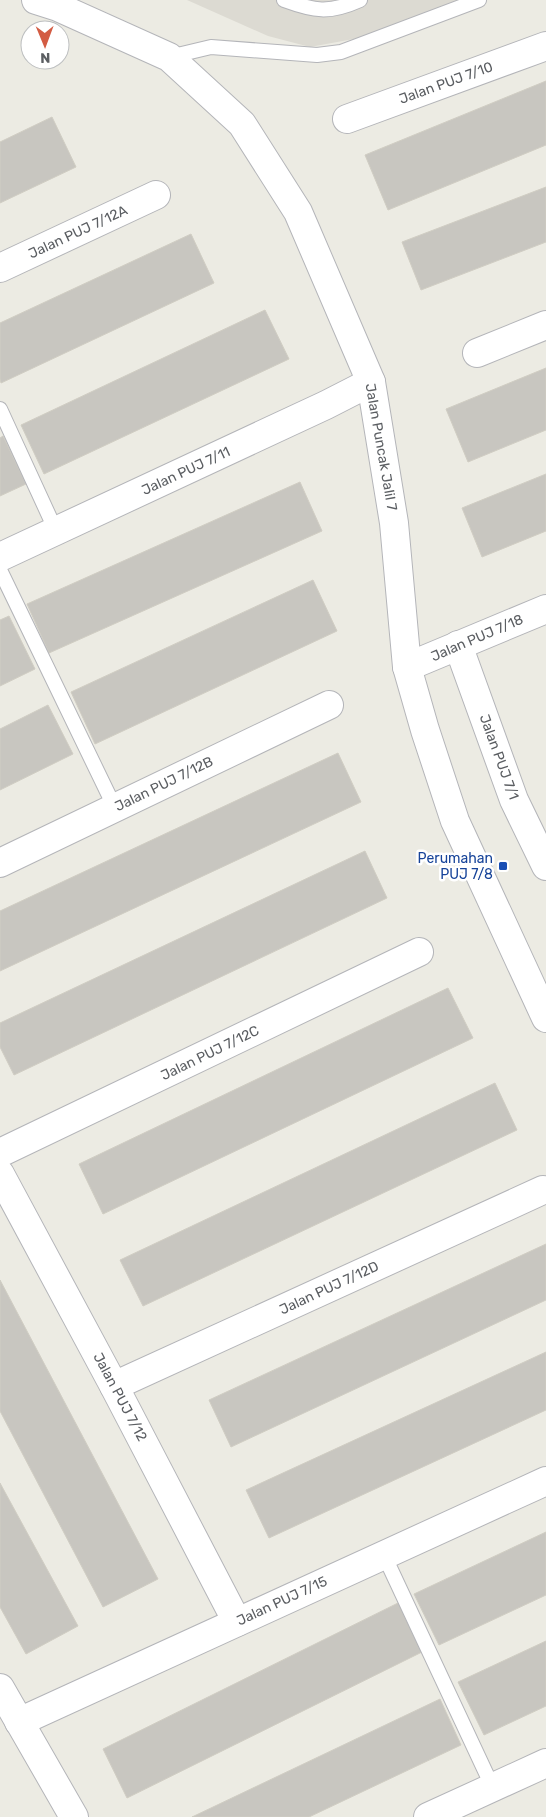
<svg xmlns="http://www.w3.org/2000/svg" width="546" height="1817" font-family="Rubik,sans-serif">
  <style>
    .education { fill: #dcdad2 }
    .building { fill: #c8c6c0; stroke: #d0cdc3 }
    .lines { fill: none; stroke-linecap: round; stroke-linejoin: round }
    .service-casing { stroke: #b4b5b9; stroke-width: 16 }
    .minor-casing { stroke: #b4b5b9; stroke-width: 30 }
    .tertiary-casing { stroke: #b4b5b9; stroke-width: 30 }
    .service { stroke: #fff; stroke-width: 14 }
    .minor { stroke: #fff; stroke-width: 28 }
    .tertiary { stroke: #fff; stroke-width: 28 }
    .transit-dot { fill: #1a4fb4; stroke: #fff; stroke-width: 2 }
    .labels { text-anchor: middle; dominant-baseline: central; stroke-width: 5; stroke-linejoin: round; paint-order: stroke }
    .street-label { font-size: 14px; fill: #5b5e62; stroke: #fff }
    .transit-label { font-size: 14px; fill: #164399; stroke: #fff; text-anchor: end }
  </style>
  <rect width="100%" height="100%" fill="#ecebe3"/>
  <path class="education" d="M187,0H466L359,38L310,47L268,36Z"/>
  <g class="building">
    <path d="M546,81V145L388,210L365,155Z"/>
    <path d="M52,117L76,167L0,203V142Z"/>
    <path d="M546,187V242L421,290L402,242Z"/>
    <path d="M191,234L214,283L1,383L0,379V323Z"/>
    <path d="M265,310L289,359L44,474L21,425Z"/>
    <path d="M546,368V430L468,462L446,409Z"/>
    <path d="M3,436L26,484L0,496V438Z"/>
    <path d="M546,474V531L482,557L462,508Z"/>
    <path d="M300,482L322,531L49,653L27,604Z"/>
    <path d="M313,580L337,631L95,744L71,692Z"/>
    <path d="M9,616L35,669L0,686V620Z"/>
    <path d="M48,705L73,754L0,790V729Z"/>
    <path d="M338,753L361,802L0,971V911Z"/>
    <path d="M365,851L387,898L14,1075L0,1047V1023Z"/>
    <path d="M448,988L473,1038L103,1214L79,1164Z"/>
    <path d="M495,1083L517,1130L143,1306L120,1260Z"/>
    <path d="M546,1244V1300L231,1447L209,1400Z"/>
    <path d="M0,1280L158,1579L103,1607L0,1411Z"/>
    <path d="M546,1352V1410L269,1538L246,1490Z"/>
    <path d="M0,1483L78,1626L26,1654L0,1607Z"/>
    <path d="M546,1532V1595L439,1645L414,1594Z"/>
    <path d="M398,1603L422,1652L127,1798L103,1749Z"/>
    <path d="M546,1641V1706L484,1735L458,1682Z"/>
    <path d="M440,1699L461,1745L309,1817H192Z"/>
  </g>
  <g class="lines">
    <g class="service-casing">
      <g id="service">
        <path d="M284,0C314,11 329,14 360,0"/>
        <path d="M169,57L211,47L317,55L341,52L479,0"/>
        <path d="M0,409L56,531"/>
        <path d="M0,570L115,808"/>
        <path d="M384,1555L493,1788"/>
      </g>
    </g>
    <g class="minor-casing">
      <g id="minor">
        <path d="M347,119L546,46"/>
        <path d="M0,268L156,195"/>
        <path d="M477,353L546,325"/>
        <path d="M0,557L326,405L371,382"/>
        <path d="M458,645L514,800L546,866"/>
        <path d="M407,667L546,609"/>
        <path d="M0,863L329,705"/>
        <path d="M0,1153L419,952"/>
        <path d="M0,1174L114,1386L237,1622"/>
        <path d="M114,1386L543,1190"/>
        <path d="M0,1688L74,1817"/>
        <path d="M19,1722L546,1481"/>
        <path d="M428,1817L546,1763"/>
      </g>
    </g>
    <g class="tertiary-casing">
      <path id="tertiary" d="M36,0L58,7L169,57L242,124L298,212L371,382L394,523L407,667L425,730L455,821L546,1018"/>
    </g>
    <use href="#service" class="service"/>
    <use href="#minor" class="minor"/>
    <use href="#tertiary" class="tertiary"/>
  </g>
  <rect class="transit-dot" x="498" y="861" width="10" height="10" rx="2.5"/>
  <g class="labels">
    <g class="street-label">
      <text transform="translate(446 83) rotate(-20)">Jalan PUJ 7/10</text>
      <text transform="translate(78 232) rotate(-25)">Jalan PUJ 7/12A</text>
      <text transform="translate(381 447) rotate(80)">Jalan Puncak Jalil 7</text>
      <text transform="translate(186 471) rotate(-25)">Jalan PUJ 7/11</text>
      <text transform="translate(477 638) rotate(-23)">Jalan PUJ 7/18</text>
      <text transform="translate(499 757) rotate(70)">Jalan PUJ 7/1</text>
      <text transform="translate(164 784) rotate(-26)">Jalan PUJ 7/12B</text>
      <text transform="translate(210 1053) rotate(-26)">Jalan PUJ 7/12C</text>
      <text transform="translate(329 1288) rotate(-25)">Jalan PUJ 7/12D</text>
      <text transform="translate(120 1397) rotate(62)">Jalan PUJ 7/12</text>
      <text transform="translate(282 1601) rotate(-25)">Jalan PUJ 7/15</text>
    </g>
    <g class="transit-label">
      <text x="493" y="858">Perumahan<tspan x="493" dy="16">PUJ 7/8</tspan></text>
    </g>
  </g>
  <g transform="translate(45 45) rotate(179)"><circle r="24" fill="#ffffff" stroke="#bdbfc0"/>
  <path d="M0-4L9 19L0 12L-9 19Z" fill="#d35c43"/>
  <text y="-8" font-size="14" font-weight="bold" text-anchor="middle" fill="#5b5e62">N</text>
  </g>
</svg>
